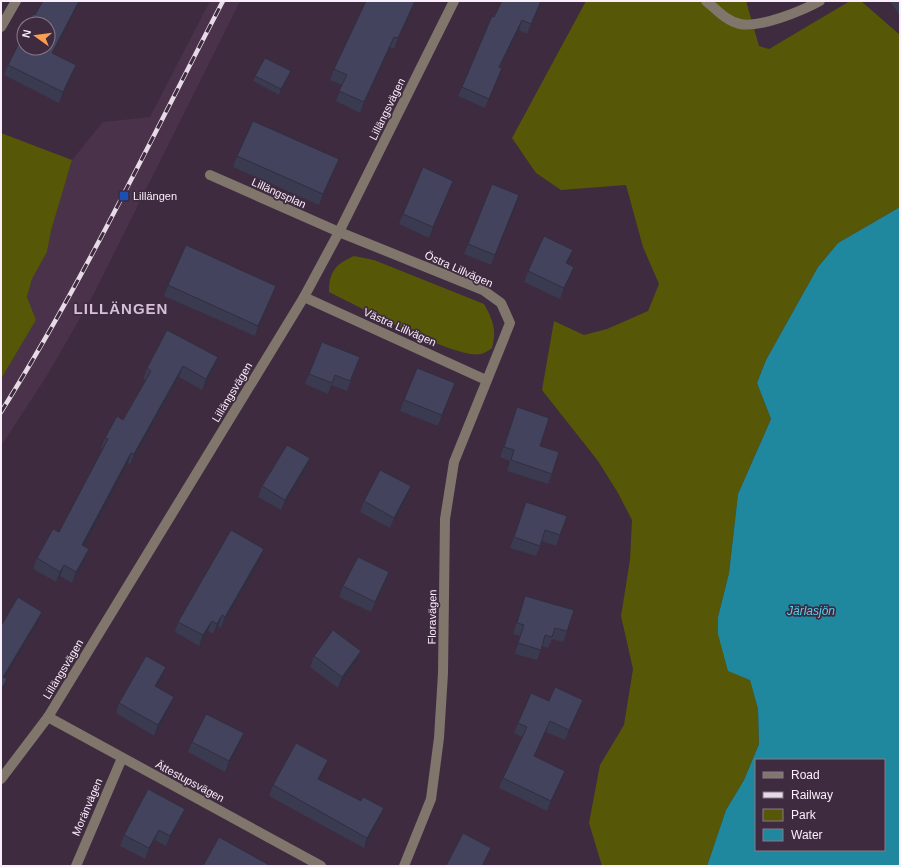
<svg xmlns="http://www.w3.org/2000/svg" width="901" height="867" font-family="Arial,sans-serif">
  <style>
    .built { fill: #4a324b }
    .green { fill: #565707 }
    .water { fill: #1f889f; fill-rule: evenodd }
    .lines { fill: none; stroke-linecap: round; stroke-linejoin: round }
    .minor { stroke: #80766c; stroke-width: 10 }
    .rail-casing { stroke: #e7dae7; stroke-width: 4.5 }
    .rail { stroke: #3e2b3f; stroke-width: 3; stroke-dasharray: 9; stroke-linecap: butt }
    .wall { fill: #3a3a50 }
    .shaded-wall { fill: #302f41 }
    .building { fill: #44435d; stroke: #302f41 }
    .transit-dot { fill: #1a4fb4; stroke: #3e2b3f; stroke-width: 1.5 }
    .labels { text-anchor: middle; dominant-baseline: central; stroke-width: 3.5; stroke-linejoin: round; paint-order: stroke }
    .street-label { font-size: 11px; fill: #fbeefb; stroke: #3e2b3f }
    .poi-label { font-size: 11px; fill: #fbeefb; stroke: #3e2b3f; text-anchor: start }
    .water-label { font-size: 12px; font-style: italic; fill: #52d4f2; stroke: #3e2b3f }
    .district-label { font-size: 15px; font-weight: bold; letter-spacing: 1px; fill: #d7bfd8; stroke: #3e2b3f }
  </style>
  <rect width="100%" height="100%" fill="#3e2b3f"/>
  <path class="built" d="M210,1H240L91,299L48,374L1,446V379L36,320L27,297L32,279L47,252L51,231L72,160L103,122L150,117Z"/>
  <g class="green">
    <path d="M586,1H746L759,46L769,49L850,1H861L900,35V207L838,243L818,267L766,360L757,383L771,419L738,494L729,573L718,617L750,679L758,709L759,744L744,780L726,810L707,866H602L589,823L600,765L624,725L633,669L621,616L630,560L632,520L618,493L598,461L542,390L554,321L584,335L607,329L648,311L659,284L643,247L626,185L561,190L536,173L512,138Z"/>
    <path d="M1,133L72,160L51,231L47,252L32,279L27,297L36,320L1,379Z"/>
    <path d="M354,256L374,260L484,304C493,320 497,330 492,348C489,350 485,353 481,354C457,360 356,305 329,292C329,271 336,264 354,256Z"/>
  </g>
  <path class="water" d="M900,207V866H707L726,810L744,780L759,744L758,709L750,680L728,671L718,634V617L729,573L738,494L771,419L757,383L766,360L818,267L838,243ZM756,760H884V850H756Z"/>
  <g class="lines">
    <g class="minor">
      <path d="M706,1C716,9 726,21 740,24C760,28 802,11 820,1"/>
      <path d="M1,27L16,1"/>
      <path d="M210,175L339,232L483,290L501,303L510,323L454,462L445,519L443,673L439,738L431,799L404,866"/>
      <path d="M304,297L486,380"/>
      <path d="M48,717L321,866"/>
      <path d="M1,779L48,717L304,297L339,232L454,1"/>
      <path d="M76,866L122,758"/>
    </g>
    <g class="rail-casing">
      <path id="rail" d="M1,412C84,280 151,139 223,1"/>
    </g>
    <use href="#rail" class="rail"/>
  </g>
  <g class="wall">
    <path d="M43,1H80L53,54L72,76L59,103L4,75L8,65Z"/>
    <path d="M366,1H416L394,49L390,47L360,113L336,101L342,85L330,80L334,69Z"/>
    <path d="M542,1L527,34L519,30L500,67L502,68L485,108L458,96L462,87L494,17Z"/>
    <path d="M890,1H900V16Z"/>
    <path d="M255,76L289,77L279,95L253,81Z"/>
    <path d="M237,156L339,159L335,170L319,205L233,167Z"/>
    <path d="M449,191L429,238L399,224L403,214Z"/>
    <path d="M519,195L491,265L464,254L468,244Z"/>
    <path d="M569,260L567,264L574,267L570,278L560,299L524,282L528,271Z"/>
    <path d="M168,285L276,286L272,296L255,336L164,296Z"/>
    <path d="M167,330L214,368L202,390L179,377L130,465L128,463L84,546L89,549L85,560L72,583L60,576L56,582L33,569L37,558L59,532L103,449L101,448L105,438L123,420L146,380L143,379L147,368Z"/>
    <path d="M360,357L347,391L331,385L328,394L305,384L309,374Z"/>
    <path d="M455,383L438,426L400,411L404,400Z"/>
    <path d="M517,407L540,446L552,474L548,484L507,471L510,461L500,457Z"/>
    <path d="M310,458L306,469L281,510L258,497L262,486Z"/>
    <path d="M411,486L407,497L390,528L360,512L364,501Z"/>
    <path d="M522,513L567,516L556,546L542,541L536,556L510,548Z"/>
    <path d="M260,560L221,628L218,626L213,634L208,631L199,646L175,632L178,622Z"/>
    <path d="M385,583L371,612L339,597L343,586Z"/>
    <path d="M525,596L567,631L563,642L552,639L548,648L542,646L537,660L515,654L520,636L513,634Z"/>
    <path d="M314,656L357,661L338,688L310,667Z"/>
    <path d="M162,678L157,687L174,697L170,708L154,736L116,713L119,703Z"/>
    <path d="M549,701L579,710L565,740L546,732L535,757L561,782L547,811L499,788L503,778L522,737L514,733L518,723Z"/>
    <path d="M244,733L240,744L225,772L188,752L192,742Z"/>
    <path d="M324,771L319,780L361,801L384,808L380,818L364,848L269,796L273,785Z"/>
    <path d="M185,809L181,819L166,846L155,840L145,859L120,846L124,835Z"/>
  </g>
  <g class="shaded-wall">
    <path d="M79,1H80L48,64L52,53Z"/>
    <path d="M415,1H416L394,49L398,38Z"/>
    <path d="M541,1H542L527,34L531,24Z"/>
    <path d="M522,20L519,30L495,76L499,67Z"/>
    <path d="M394,37L390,47L360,113L364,102Z"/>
    <path d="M76,65L72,76L59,103L63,92Z"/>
    <path d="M502,68L499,78L485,108L489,99Z"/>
    <path d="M291,71L289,77L279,95L281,89Z"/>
    <path d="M339,159L335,170L319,205L323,194Z"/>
    <path d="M453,181L449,191L429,238L433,227Z"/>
    <path d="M519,195L516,206L491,265Z"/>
    <path d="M573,250L569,260L563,274L566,263Z"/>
    <path d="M574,267L570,278L560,299L564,288Z"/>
    <path d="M276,286L272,296L255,336L258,326Z"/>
    <path d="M218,357L214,368L202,390L206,379Z"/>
    <path d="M183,366L179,377L130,465L134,454Z"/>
    <path d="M455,383L451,394L438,426L442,415Z"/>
    <path d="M131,453L128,463L79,556L82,545Z"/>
    <path d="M310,458L306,469L281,510L285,500Z"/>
    <path d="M411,486L407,497L390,528L394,518Z"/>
    <path d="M89,549L85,560L72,583L76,572Z"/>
    <path d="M264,549L260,560L221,628L225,617Z"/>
    <path d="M64,565L60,576L56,582L60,572Z"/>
    <path d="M389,572L385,583L371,612L375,602Z"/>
    <path d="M42,612L38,622L1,684L3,677Z"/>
    <path d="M222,615L218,626L213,634L217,624Z"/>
    <path d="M212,621L208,631L199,646L203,635Z"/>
    <path d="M361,651L357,661L338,688L342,677Z"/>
    <path d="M166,667L162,678L151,697L155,686Z"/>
    <path d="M7,679L3,690L1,693V690Z"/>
    <path d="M174,697L170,708L154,736L158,725Z"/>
    <path d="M583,700L579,710L565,740L569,730Z"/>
    <path d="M550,721L546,732L530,767L534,756Z"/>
    <path d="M244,733L240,744L225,772L229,761Z"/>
    <path d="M328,760L324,771L314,790L318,779Z"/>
    <path d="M565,771L561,782L547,811L551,801Z"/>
    <path d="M384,808L380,818L364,848L367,838Z"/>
    <path d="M185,809L181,819L166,846L170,836Z"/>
    <path d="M159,830L155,840L145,859L149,848Z"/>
    <path d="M491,848L487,858L483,866H482Z"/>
  </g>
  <g class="building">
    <path d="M43,1H79L52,53L76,65L63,92L8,65L24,33V48H48V24H28L33,14L35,15Z"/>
    <path d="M366,1H415L398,38L394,37L364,102L339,91L347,75L334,69Z"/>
    <path d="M502,1H541L531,24L522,20L499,67L502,68L489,99L462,87L492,16L494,17Z"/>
    <path d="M265,58L291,71L281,89L255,76Z"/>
    <path d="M253,121L339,159L323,194L237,156Z"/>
    <path d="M423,167L453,181L433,227L403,214Z"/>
    <path d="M492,184L519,195L495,255L468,244Z"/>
    <path d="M544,236L573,250L566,263L574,267L564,288L528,271Z"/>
    <path d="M186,245L276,286L258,326L168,285Z"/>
    <path d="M167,330L218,357L206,379L183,366L134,454L131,453L82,545L89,549L76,572L64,565L60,572L37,558L53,529L59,532L108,439L105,438L117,416L123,420L151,371L147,368Z"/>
    <path d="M322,342L360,357L350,381L335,375L332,383L309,374Z"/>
    <path d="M417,368L455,383L442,415L404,400Z"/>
    <path d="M517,407L549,418L540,446L559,452L552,474L511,460L514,450L504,447Z"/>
    <path d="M287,445L310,458L285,500L262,486Z"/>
    <path d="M380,470L411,486L394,518L364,501Z"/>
    <path d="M526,502L567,516L560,535L545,530L540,546L514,537Z"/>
    <path d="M231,530L264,549L225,617L222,615L217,624L212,621L203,635L178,622Z"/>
    <path d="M358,557L389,572L375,602L343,586Z"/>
    <path d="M525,596L574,610L567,631L555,628L552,637L545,635L541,650L518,643L524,625L517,623Z"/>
    <path d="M18,597L42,612L3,677L7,679L1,690V626Z"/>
    <path d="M333,630L361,651L342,677L314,656Z"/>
    <path d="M146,656L166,667L155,686L174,697L158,725L119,703Z"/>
    <path d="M555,687L583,700L569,730L550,721L534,756L565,771L551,801L503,778L527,727L518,723L531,693L549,701Z"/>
    <path d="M206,714L244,733L229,761L192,742Z"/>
    <path d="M296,743L328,760L318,779L361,801L363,797L384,808L367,838L273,785Z"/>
    <path d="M148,789L185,809L170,836L159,830L149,848L124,835Z"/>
    <path d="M463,833L491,848L482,866H446Z"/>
    <path d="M219,837L271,866H203Z"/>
  </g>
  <rect class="transit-dot" x="119" y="191" width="10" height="10" rx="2"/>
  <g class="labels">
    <g class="street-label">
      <text transform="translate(387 109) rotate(-64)">Lillängsvägen</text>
      <text transform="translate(279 193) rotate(24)">Lillängsplan</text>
      <text transform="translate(459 269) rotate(24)">Östra Lillvägen</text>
      <text transform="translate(400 327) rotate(24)">Västra Lillvägen</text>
      <text transform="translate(232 392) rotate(-59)">Lillängsvägen</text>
      <text transform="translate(432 617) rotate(-89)">Floravägen</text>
      <text transform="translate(63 669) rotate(-59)">Lillängsvägen</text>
      <text transform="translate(190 781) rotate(28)">Ättestupsvägen</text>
      <text transform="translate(87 807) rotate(-67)">Moränvägen</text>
    </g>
    <g class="poi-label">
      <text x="133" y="196">Lillängen</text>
    </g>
    <g class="water-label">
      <text x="811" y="611">Järlasjön</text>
    </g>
    <g class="district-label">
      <text x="121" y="308">LILLÄNGEN</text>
    </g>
  </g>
  <rect width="901" height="867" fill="none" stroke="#fbeefb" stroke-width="4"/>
  <rect x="755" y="759" width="130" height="92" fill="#3e2b3f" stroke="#8a798a"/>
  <rect x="763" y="772" width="20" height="6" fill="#80766c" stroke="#8a798a"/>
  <text x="791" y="779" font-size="12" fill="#fbeefb">Road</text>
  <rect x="763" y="792" width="20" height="6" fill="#e7dae7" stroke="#8a798a"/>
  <text x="791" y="799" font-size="12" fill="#fbeefb">Railway</text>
  <rect x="763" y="809" width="20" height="12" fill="#565707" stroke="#8a798a"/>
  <text x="791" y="819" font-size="12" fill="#fbeefb">Park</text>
  <rect x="763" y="829" width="20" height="12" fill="#1f889f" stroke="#8a798a"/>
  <text x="791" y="839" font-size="12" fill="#fbeefb">Water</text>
  <g transform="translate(36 36) rotate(284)"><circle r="19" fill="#3e2b3f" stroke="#8a798a"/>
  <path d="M0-3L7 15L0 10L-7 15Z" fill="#fb9e51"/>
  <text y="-6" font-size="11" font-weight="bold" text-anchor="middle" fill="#fbeefb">N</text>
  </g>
</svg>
